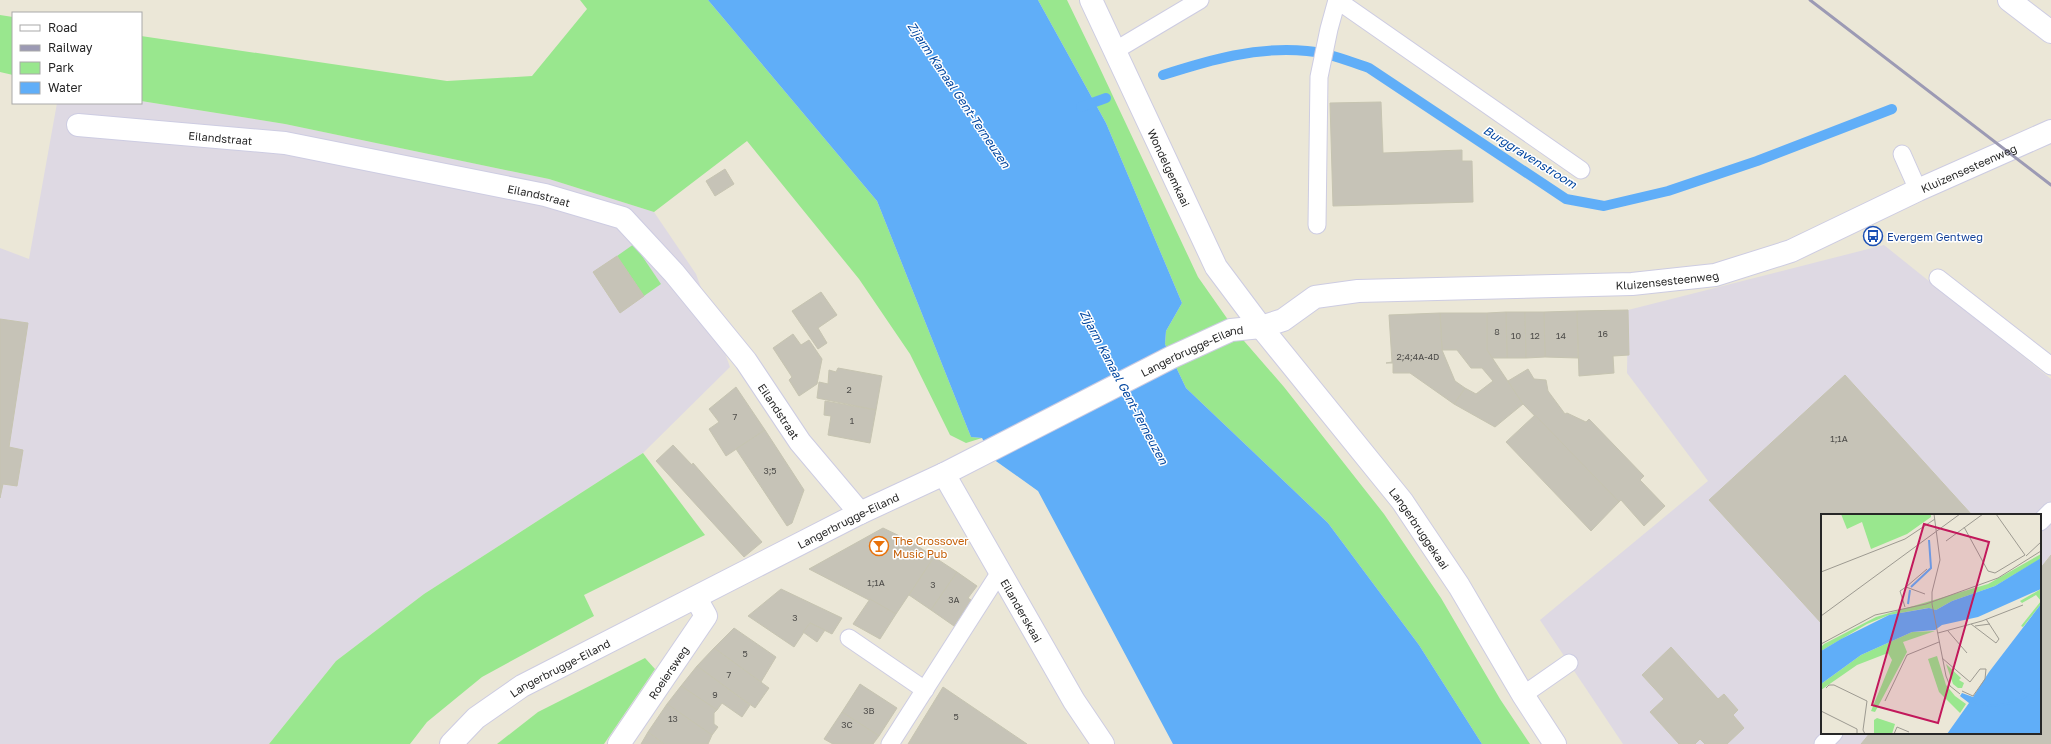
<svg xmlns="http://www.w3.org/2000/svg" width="2051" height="744" font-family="'Golos Text',sans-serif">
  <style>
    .industrial { fill: #ded9e3; fill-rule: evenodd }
    .green { fill: #99e78e }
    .water { fill: #60aef8 }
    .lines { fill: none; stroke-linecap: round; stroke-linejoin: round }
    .stream { stroke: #60aef8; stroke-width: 10 }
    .building { fill: #c6c3b7; stroke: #c6c4b1 }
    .service-casing { stroke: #cdcce2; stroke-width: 19 }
    .minor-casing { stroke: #cdcce2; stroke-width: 24 }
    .secondary-casing { stroke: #cdcce2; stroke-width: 24 }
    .service { stroke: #fff; stroke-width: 17 }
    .minor { stroke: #fff; stroke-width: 22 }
    .secondary { stroke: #fff; stroke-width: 22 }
    .rail { stroke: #9c9ab4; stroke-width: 3 }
    .labels { text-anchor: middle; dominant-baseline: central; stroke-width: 3; stroke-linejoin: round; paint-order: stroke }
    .number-label { font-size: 9px; fill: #4f4e4b }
    .street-label { font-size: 11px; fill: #272727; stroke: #fff }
    .transit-label { font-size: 11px; fill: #164399; stroke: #fff; text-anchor: start }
    .food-label { font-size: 11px; fill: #c56008; stroke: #fff; text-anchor: start }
    .water-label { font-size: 12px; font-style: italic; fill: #0347a0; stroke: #fff }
    .inset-river { fill: none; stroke: #60aef8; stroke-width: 2 }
    .inset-road { fill: none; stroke: #9d9a91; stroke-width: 1 }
    .view { fill: #c2185b; fill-opacity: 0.15; stroke: #c2185b; stroke-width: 2 }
    .inset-edge { fill: none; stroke: #272727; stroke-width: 2 }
  </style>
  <rect width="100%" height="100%" fill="#ebe7d7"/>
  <g class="industrial">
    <path d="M141,101L285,124L549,179L654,212L696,274L730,367L643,453L424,594L336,661L269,744H0V248L29,259L57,103H141Z"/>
    <path d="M1884,245L2051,379V744H1623L1540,620L1708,481L1627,373L1628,310ZM1822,515H2040V733H1822Z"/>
  </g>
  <g class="green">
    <path d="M580,0H708L877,201L971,437L982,438L966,443L950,435L910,354L859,279L747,141L654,212L549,179L285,124L141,101V36L447,81L532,76L587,9Z"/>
    <path d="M1038,0H1067L1096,60L1198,277L1238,334L1284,387L1384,514L1441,598L1500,699L1530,744H1482L1419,645L1328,523L1186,388L1165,344L1166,331L1182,303L1106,123Z"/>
    <path d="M0,15L13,17V75L0,72Z"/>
    <path d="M634,244L661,284L644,296L617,256Z"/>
    <path d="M643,453L705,535L584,595L594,616L482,677L427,722L410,744H269L336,661L424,594Z"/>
    <path d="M645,658L655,669L604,744H497L538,712Z"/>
  </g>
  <path class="water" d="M708,0H1038L1106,123L1182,303L1166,331L1165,344L1186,388L1328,523L1419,645L1482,744H1173L1038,491L993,459L982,438L971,437L877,201Z"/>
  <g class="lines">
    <g class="stream">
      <path d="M1163,75C1210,60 1257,46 1307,51C1329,53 1349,61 1369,68L1566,199L1604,206L1668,191L1757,161L1892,109"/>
      <path d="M1081,107L1106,98"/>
    </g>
  </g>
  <g class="building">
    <path d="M1381,102L1383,153L1462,150V161H1472L1473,202L1333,206L1330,103Z"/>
    <path d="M725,169L734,184L715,196L706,181Z"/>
    <path d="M617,256L644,296L620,313L593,272Z"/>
    <path d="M821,292L837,315L818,328L827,343L818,349L792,311Z"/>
    <path d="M1628,310L1629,355L1613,356L1614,373L1579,376L1577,311Z"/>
    <path d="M1577,311L1578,358L1545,357L1544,312Z"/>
    <path d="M1506,312H1525L1526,358H1507Z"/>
    <path d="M1506,312L1507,358H1492L1487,350V313Z"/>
    <path d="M1525,312H1544L1545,357L1526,358Z"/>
    <path d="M1440,313H1487V350L1523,404L1495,427L1454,404L1465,388L1476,394L1493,381L1482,368H1471L1457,350H1442Z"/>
    <path d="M1440,313L1442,350L1455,381L1465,388L1454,404L1410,373H1393V363H1386L1392,362L1389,315Z"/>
    <path d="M0,319L28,323L9,447L23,450L17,486L3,484L0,498Z"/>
    <path d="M793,334L801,345L809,340L822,359L817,384L799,396L789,380L792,377L773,348Z"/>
    <path d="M838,368L882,376L876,410L817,398L819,382L828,384L829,370L836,372Z"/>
    <path d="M1528,369L1534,379L1546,380L1548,391L1565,414L1567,413L1586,422L1589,419L1644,476L1640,480L1665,506L1644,526L1621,500L1619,502L1523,404L1508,381Z"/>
    <path d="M1845,375L1972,515H1822V624L1709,500Z"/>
    <path d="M736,387L765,430L726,456L709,429L719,422L709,409Z"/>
    <path d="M825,401L876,410L870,443L828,435L831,416L824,415Z"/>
    <path d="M1535,415L1619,502L1591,531L1506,442Z"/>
    <path d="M765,430L804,490L792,523L787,526L736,449Z"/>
    <path d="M673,445L692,465L693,463L762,542L744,557L656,461Z"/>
    <path d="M883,528L910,541L934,557L896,614L809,569Z"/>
    <path d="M2051,555V744H1861L1870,733H2040V569Z"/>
    <path d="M934,557L957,572L931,610L909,595Z"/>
    <path d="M957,572L977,586L968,598L971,600L954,626L931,610Z"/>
    <path d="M781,589L842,618L832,634L810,623L794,647L748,616Z"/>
    <path d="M870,599L896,614L880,639L853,624Z"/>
    <path d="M810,623L825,630L817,642L803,632Z"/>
    <path d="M734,628L776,657L761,682L714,648Z"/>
    <path d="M1671,647L1718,699L1724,694L1738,710L1733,715L1744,728L1727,744H1705L1700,739L1695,744H1679L1650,712L1664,699L1642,675Z"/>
    <path d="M714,648L769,688L755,708L697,666Z"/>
    <path d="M697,666L750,705L742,717L722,703L717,710L681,686Z"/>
    <path d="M860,684L897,708L879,736L842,712Z"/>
    <path d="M681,686L717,710L714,713V724L718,727L712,735L667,704Z"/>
    <path d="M943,687L1027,744H908Z"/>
    <path d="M667,704L712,735L708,744H664L648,732Z"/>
    <path d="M842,712L879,736L873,744H833L824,739Z"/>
    <path d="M648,732L664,744H641Z"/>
  </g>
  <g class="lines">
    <g class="service-casing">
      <g id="service">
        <path d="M1116,50L1200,0"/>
        <path d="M1902,154L1918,190"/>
        <path d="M1317,225L1319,77L1329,29L1337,0L1581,170"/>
        <path d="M1938,278L2051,366"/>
        <path d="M2040,522L2051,511"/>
        <path d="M849,638L925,690"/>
        <path d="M1523,695L1569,663"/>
        <path d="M890,744L1000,572"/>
        <path d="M1823,744L1834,733"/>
      </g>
    </g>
    <g class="minor-casing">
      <g id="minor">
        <path d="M2009,0L2051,32"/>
        <path id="s1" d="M78,125L285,143L545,195L623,218L674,273L746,361L800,442L860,513"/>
        <path id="s2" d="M944,474L1074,701L1103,744"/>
        <path id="s3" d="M619,744L706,616L696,598"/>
      </g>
    </g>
    <g class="secondary-casing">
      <g id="secondary">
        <path id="s4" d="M1091,0L1216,267L1261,327L1402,501L1459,586L1523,695L1555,744"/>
        <path id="s5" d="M451,744L476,718L522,686L860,513L944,474L1172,357L1231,330L1261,327L1283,320L1315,297L1358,291L1632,284L1715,275L1791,251L1918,190L2051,131"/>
      </g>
    </g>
    <use href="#service" class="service"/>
    <use href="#minor" class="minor"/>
    <use href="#secondary" class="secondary"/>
    <path class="rail" d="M1810,0L2051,185"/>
  </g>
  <defs>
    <g id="bus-ring" transform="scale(1)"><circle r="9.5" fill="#fff" stroke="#1a4fb4" stroke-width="1.5"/><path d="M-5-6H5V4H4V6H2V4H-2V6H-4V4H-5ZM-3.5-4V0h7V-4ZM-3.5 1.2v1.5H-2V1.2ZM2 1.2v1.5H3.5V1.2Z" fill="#1a4fb4"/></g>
    <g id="bar-ring" transform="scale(1)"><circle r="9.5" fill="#fff" stroke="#e8710a" stroke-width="1.5"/><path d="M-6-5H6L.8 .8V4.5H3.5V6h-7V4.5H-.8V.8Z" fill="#e8710a"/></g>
  </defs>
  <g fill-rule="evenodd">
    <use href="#bus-ring" x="1873" y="236"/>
    <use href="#bar-ring" x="879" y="546"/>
  </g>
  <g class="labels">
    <g class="number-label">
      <text x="1497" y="331">8</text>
      <text x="1603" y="333">16</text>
      <text x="1516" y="335">10</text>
      <text x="1535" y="335">12</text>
      <text x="1561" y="335">14</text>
      <text x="1418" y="356">2;4;4A-4D</text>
      <text x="849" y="389">2</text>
      <text x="735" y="416">7</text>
      <text x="852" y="420">1</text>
      <text x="1839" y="438">1;1A</text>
      <text x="770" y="470">3;5</text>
      <text x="876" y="582">1;1A</text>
      <text x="933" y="584">3</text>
      <text x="954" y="599">3A</text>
      <text x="795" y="617">3</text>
      <text x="745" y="653">5</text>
      <text x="729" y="674">7</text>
      <text x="715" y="694">9</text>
      <text x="869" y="710">3B</text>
      <text x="956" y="716">5</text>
      <text x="673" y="718">13</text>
      <text x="847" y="724">3C</text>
    </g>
    <g class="street-label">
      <text stroke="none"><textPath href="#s1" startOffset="143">Eilandstraat</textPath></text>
      <text stroke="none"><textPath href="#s4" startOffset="185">Wondelgemkaai</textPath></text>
      <text stroke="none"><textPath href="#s5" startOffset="1655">Kluizensesteenweg</textPath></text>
      <text stroke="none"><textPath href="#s1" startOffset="467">Eilandstraat</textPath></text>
      <text stroke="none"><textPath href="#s5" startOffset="1331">Kluizensesteenweg</textPath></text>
      <text stroke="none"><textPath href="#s5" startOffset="842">Langerbrugge-Eiland</textPath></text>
      <text stroke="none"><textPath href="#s1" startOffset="803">Eilandstraat</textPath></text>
      <text stroke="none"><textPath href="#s5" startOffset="458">Langerbrugge-Eiland</textPath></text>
      <text stroke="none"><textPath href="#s4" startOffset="626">Langerbruggekaai</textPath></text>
      <text stroke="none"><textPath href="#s2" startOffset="157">Eilanderskaai</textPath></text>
      <text stroke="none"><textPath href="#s5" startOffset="134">Langerbrugge-Eiland</textPath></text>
      <text stroke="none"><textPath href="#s3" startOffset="87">Roeiersweg</textPath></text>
    </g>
    <g class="transit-label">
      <text x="1887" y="236">Evergem Gentweg</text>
    </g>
    <g class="food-label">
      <text x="893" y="540">The Crossover<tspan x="893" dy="13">Music Pub</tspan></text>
    </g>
    <g class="water-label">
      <text transform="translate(959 95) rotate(56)">Zijarm Kanaal Gent-Terneuzen</text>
      <text transform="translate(1530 157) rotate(32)">Burggravenstroom</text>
      <text transform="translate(1124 387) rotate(62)">Zijarm Kanaal Gent-Terneuzen</text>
    </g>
  </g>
  <g transform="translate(1821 514)">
    <rect width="220" height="220" fill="#ebe7d7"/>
    <path d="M20,0H110V3L86,20L50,35L41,8L26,15ZM220,40V44L216,47L174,72L131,87L115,96L107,94L68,101L46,110L0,137V133L3,130L55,103L167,70ZM220,75V90L202,113L200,112L220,87L215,81L201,89L199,87ZM114,117L82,128L86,138L54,198L50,197L71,146L67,139L36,151L0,176V170L40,141L91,118ZM116,142L125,171L134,182L145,190L139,199L118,178L107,145ZM125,150L140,164L138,166L143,169L141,174H137L132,170ZM56,204L74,210L71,220H53V206Z" fill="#99e78e"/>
    <path d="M220,44V75L157,103L121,111L114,116L91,118L40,141L0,170V137L20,125L68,101L108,94L115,96L131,87L174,72ZM220,90V220H126L148,189L139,182L141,179L152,183L168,158Z" fill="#60aef8"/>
    <path class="inset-river" d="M90,73L110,54L108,26M87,90L89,76M141,182L155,189L172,192L191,189L220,175"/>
    <path class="inset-road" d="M113,0L119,46L111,78V90L125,162L129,172L139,180M143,13L167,57L174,59L204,41L175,0M125,27L162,0M205,42L220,28M0,58L84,25L114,5M104,80L85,73L106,55M84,93L79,77L85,73M0,102L139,0M150,110L175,129L178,125L165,105M154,112L169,110M127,117L146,139M117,119L161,107L202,91M0,130L54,101L105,90L177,64L220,37M121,144L149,168L159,155H165L164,165L152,182L141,177M5,174L8,171H13L46,187L42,216L44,220M64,187L86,141L118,128M0,197L36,215V220M73,220L76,213L88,218"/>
    <path class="view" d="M103,10L168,28L117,209L51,191Z"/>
    <rect width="220" height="220" class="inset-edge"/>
  </g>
  <rect x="12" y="12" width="130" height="92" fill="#ffffff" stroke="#a9a9a9"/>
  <rect x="20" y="25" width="20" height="6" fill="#ffffff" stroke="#a9a9a9"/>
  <text x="48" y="32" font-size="12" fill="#272727">Road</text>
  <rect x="20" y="45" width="20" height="6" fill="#9c9ab4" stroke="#a9a9a9"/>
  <text x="48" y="52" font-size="12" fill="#272727">Railway</text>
  <rect x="20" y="62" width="20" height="12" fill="#99e78e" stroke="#a9a9a9"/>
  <text x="48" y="72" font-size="12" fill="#272727">Park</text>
  <rect x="20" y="82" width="20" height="12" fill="#60aef8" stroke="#a9a9a9"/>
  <text x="48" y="92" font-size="12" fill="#272727">Water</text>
</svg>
